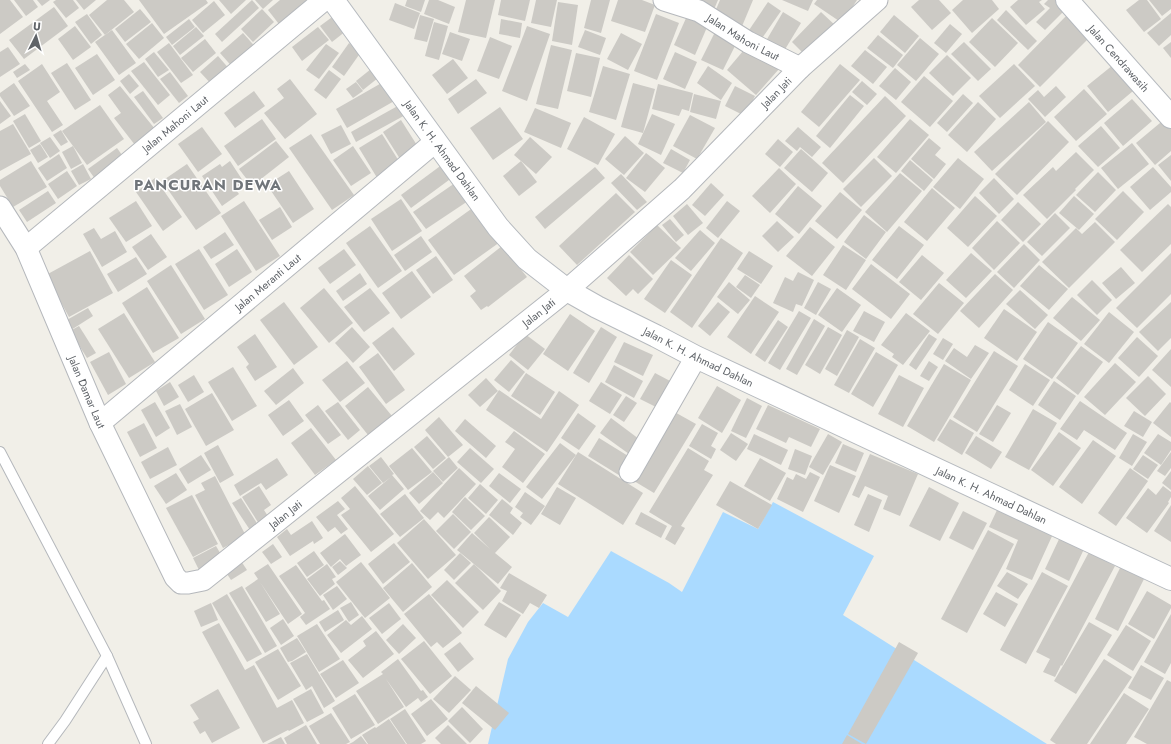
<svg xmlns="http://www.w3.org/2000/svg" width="1171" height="744" font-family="Jost,sans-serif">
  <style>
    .water { fill: #aadaff }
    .building { fill: #cccac5 }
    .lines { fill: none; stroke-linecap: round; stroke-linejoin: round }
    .lane-casing { stroke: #b5b8bc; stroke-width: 12 }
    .street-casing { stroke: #b5b8bc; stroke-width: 23 }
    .secondary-casing { stroke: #b6babf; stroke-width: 24 }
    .lane { stroke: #fff; stroke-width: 10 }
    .street { stroke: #fff; stroke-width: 21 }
    .secondary { stroke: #fff; stroke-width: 22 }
    .labels { text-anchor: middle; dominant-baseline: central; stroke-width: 3; stroke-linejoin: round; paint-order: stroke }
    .street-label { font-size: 11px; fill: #5f6368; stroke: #fff }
    .district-label { font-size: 15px; font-weight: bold; letter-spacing: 1px; fill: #70757a; stroke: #fff }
  </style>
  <rect width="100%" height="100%" fill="#f1efe8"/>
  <path class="water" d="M773,502L874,556L843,615L1047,744H488L508,659L528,622L543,603L568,617L611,551L669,583L682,592L723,512L758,529Z"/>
  <g class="building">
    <path d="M0,0H10L23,17L0,34Z"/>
    <path d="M14,0H33L38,7L26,16Z"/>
    <path d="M37,0H50L42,6Z"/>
    <path d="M56,0H73L79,8L66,18L53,2Z"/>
    <path d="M76,0H96L84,10Z"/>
    <path d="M107,0H124L134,12L105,35L89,15Z"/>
    <path d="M139,0H206L208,3L164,34Z"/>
    <path d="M219,0H246L231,14Z"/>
    <path d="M252,0L259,8L222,42L215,34Z"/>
    <path d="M255,0H273L263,9Z"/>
    <path d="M280,0H316L282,28L268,10Z"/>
    <path d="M407,0H425L421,12L405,6Z"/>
    <path d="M429,0H438L455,7L449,24L424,14Z"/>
    <path d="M466,0H495L486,38L458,32Z"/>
    <path d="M501,0H530L525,21L498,15Z"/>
    <path d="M536,0H557L551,27L531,23Z"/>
    <path d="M591,0H610L601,33L584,28Z"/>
    <path d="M618,0H642L655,5L645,32L611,21Z"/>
    <path d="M703,0H718L712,14L699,8Z"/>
    <path d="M720,0H753L740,31L712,19Z"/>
    <path d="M782,0H813L808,11Z"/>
    <path d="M817,0H857L842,23L814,4Z"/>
    <path d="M919,0H939L951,13L932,30L911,7Z"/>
    <path d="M963,0H992L999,9L972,33L952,10Z"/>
    <path d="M1018,0H1042L1039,2L1045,9L1026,25L1010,7Z"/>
    <path d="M1048,0H1058L1066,9L1045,30L1036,22L1050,8L1044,4Z"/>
    <path d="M1139,0H1147L1161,19L1144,32L1126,10Z"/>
    <path d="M1149,0H1171V9L1162,16Z"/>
    <path d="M214,1L225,15L203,33L192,20Z"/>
    <path d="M558,2L578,5L572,45L552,41Z"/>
    <path d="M768,2L781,11L758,44L745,36Z"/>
    <path d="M395,3L420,13L414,29L389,20Z"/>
    <path d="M54,7L68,26L24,59L9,40Z"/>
    <path d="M140,9L151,22L125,42L115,29Z"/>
    <path d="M262,9L274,22L253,42L241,29Z"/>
    <path d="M1006,10L1037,41L1028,50L997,20Z"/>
    <path d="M339,12L351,27L332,42L320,26Z"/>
    <path d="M783,12L801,23L781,56L763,46Z"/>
    <path d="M821,12L838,28L808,58L792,42Z"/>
    <path d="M1070,12L1093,34L1040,87L1018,65Z"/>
    <path d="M1171,13V35L1159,46L1147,33Z"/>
    <path d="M87,14L102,35L91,44L75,22Z"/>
    <path d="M656,14L679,23L657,80L634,71Z"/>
    <path d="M420,15L434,19L427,42L414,39Z"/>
    <path d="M894,15L919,36L905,53L880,32Z"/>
    <path d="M687,16L708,25L695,55L674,45Z"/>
    <path d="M992,18L1018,43L995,67L969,42Z"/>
    <path d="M189,19L195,27L172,45L166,37Z"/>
    <path d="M501,19L522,23L520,38L499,34Z"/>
    <path d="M434,22L448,26L439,60L425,56Z"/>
    <path d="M152,23L164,38L139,59L126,44Z"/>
    <path d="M950,24L962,34L946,53L934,43Z"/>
    <path d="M75,26L91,47L73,60L58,39Z"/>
    <path d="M527,26L550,34L527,101L502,91Z"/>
    <path d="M196,27L204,36L180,55L173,46Z"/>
    <path d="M318,27L329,40L302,61L292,47Z"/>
    <path d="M112,30L136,63L119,75L95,42Z"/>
    <path d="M585,30L606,38L600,55L578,47Z"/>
    <path d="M716,30L738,40L723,70L701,60Z"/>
    <path d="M450,32L470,39L462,61L442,54Z"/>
    <path d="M243,33L258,50L235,70L220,53Z"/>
    <path d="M621,33L642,44L628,70L607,59Z"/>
    <path d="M878,35L903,55L893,68L867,48Z"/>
    <path d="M490,37L512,46L499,79L477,71Z"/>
    <path d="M920,38L939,54L916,81L897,65Z"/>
    <path d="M205,39L216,53L193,72L181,58Z"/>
    <path d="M964,42L991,69L978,81L951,54Z"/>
    <path d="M1171,42V58L1163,48Z"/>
    <path d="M169,43L193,75L181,83L157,52Z"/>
    <path d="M349,43L361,52L344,76L332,67Z"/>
    <path d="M326,44L339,53L319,79L306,70Z"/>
    <path d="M749,44L779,69L756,95L727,70Z"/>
    <path d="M551,45L572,50L558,109L536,104Z"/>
    <path d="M8,47L20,64L0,77V52Z"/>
    <path d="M865,50L887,67L873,84L851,66Z"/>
    <path d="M154,52L169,70L158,77L145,59Z"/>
    <path d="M675,52L697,62L685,89L663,79Z"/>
    <path d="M576,53L600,58L591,97L567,91Z"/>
    <path d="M97,54L115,80L93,95L75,68Z"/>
    <path d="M947,55L971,78L953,96L929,73Z"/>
    <path d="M218,56L231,71L214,87L200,72Z"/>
    <path d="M453,59L468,78L447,94L432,75Z"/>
    <path d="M1118,61L1139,86L1108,112L1087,86Z"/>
    <path d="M144,62L170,95L158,105L131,71Z"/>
    <path d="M67,63L91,100L75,110L51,73Z"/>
    <path d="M25,64L30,70L17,78L13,72Z"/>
    <path d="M42,64L60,92L47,101L63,125L52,132L18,81Z"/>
    <path d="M840,64L860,80L819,127L801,112Z"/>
    <path d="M1014,64L1035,86L1000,118L979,96Z"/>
    <path d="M376,65L383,74L363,90L356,81Z"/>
    <path d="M603,66L630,74L616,120L589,112Z"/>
    <path d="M708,66L732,83L721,100L697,83Z"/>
    <path d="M895,68L911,82L896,100L879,86Z"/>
    <path d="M329,70L341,79L326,99L314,90Z"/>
    <path d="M170,72L188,96L179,103L160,79Z"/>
    <path d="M129,74L139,86L130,94L120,81Z"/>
    <path d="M924,76L953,101L930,127L901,102Z"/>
    <path d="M290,79L317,114L285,139L264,113L284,98L277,89Z"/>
    <path d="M476,79L487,93L458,114L448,99Z"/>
    <path d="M385,81L396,100L347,128L336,109Z"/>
    <path d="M862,81L877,94L867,105L852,92Z"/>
    <path d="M356,82L363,91L353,98L346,89Z"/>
    <path d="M14,83L30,106L14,116L0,96V93Z"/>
    <path d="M633,83L655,89L643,133L621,127Z"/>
    <path d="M658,84L693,93L689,111L682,109L679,116L652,109Z"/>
    <path d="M120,86L155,129L135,145L114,118L121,113L108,95Z"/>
    <path d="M735,86L755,96L745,116L725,106Z"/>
    <path d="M1056,86L1066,97L1045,117L1028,99L1038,90L1044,97Z"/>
    <path d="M1084,89L1107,114L1076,141L1054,117Z"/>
    <path d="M143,91L163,118L154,124L134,97Z"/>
    <path d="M254,91L265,106L235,128L224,113Z"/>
    <path d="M694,94L721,101L716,119L690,112Z"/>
    <path d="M963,94L973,103L947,132L937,123Z"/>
    <path d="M850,95L864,106L830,148L816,136Z"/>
    <path d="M885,96L906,116L843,183L822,163Z"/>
    <path d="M1132,99L1152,121L1123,146L1104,123Z"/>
    <path d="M0,101L11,116L0,124Z"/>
    <path d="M978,102L996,119L967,152L948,135Z"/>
    <path d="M1029,102L1046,122L992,171L974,152Z"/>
    <path d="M403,103L409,113L356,142L351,132Z"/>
    <path d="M100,105L124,139L87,165L62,131Z"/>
    <path d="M500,107L523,139L493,160L470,128Z"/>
    <path d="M535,108L571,123L561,148L524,132Z"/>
    <path d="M25,114L41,141L29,148L13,121Z"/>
    <path d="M652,114L675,124L661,155L638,144Z"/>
    <path d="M690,115L715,128L697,159L673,146Z"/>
    <path d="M584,117L615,134L598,165L567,149Z"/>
    <path d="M1166,118L1171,124V151L1155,165L1136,143Z"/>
    <path d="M262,119L276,139L238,166L224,146Z"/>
    <path d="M910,119L929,135L896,173L877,157Z"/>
    <path d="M401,120L420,150L402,162L383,132Z"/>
    <path d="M1048,121L1069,142L1017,195L995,174Z"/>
    <path d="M13,124L31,154L0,171V131Z"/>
    <path d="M341,125L351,144L331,154L321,135Z"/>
    <path d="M1101,126L1120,148L1098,167L1078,146Z"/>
    <path d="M202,127L222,154L198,172L178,144Z"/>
    <path d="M798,127L821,147L812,157L800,147L797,151L785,141Z"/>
    <path d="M61,130L68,142L61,146L53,135Z"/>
    <path d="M311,134L354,195L332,210L289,148Z"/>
    <path d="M382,134L402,166L379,181L359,148Z"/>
    <path d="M625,136L644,153L624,175L605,159Z"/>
    <path d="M50,137L60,151L50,158L40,143Z"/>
    <path d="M530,137L552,157L536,174L514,155Z"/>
    <path d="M929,138L941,148L935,155L946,164L934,179L911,159Z"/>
    <path d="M778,139L793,152L780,167L765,154Z"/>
    <path d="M276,141L289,157L252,186L239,169Z"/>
    <path d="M1132,143L1149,164L1118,189L1101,168Z"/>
    <path d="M40,144L48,157L38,163L30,150Z"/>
    <path d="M73,146L82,163L71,169L62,152Z"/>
    <path d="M353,146L371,173L351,186L333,160Z"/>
    <path d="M117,148L127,162L98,183L88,169Z"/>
    <path d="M671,149L690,160L683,173L663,163Z"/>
    <path d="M801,149L828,173L812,192L784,168Z"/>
    <path d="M1076,152L1094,170L1075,189L1076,190L1047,219L1023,195L1053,167L1056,171Z"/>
    <path d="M646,153L665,168L645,192L626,178Z"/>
    <path d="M59,154L67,168L47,181L38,168Z"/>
    <path d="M1171,155V181L1158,165Z"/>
    <path d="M874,158L892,176L861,207L843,189Z"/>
    <path d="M958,158L984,179L960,209L933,187Z"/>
    <path d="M910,160L933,180L924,191L901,171Z"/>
    <path d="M31,161L47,187L13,207L0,186V180Z"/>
    <path d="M230,161L245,184L236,190L239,194L222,206L202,176L220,164L222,167Z"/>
    <path d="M521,161L537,182L519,196L503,176Z"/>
    <path d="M83,164L91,179L79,185L71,171Z"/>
    <path d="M187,164L221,213L196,230L162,181Z"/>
    <path d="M443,164L453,177L411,208L401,195Z"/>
    <path d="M595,167L605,178L545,229L535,217Z"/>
    <path d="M1153,167L1171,187V192L1150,210L1130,187Z"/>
    <path d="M779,168L796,184L770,213L752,196Z"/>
    <path d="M67,171L77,186L58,199L48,184Z"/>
    <path d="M289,171L314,209L293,223L267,185Z"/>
    <path d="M1098,172L1116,190L1095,212L1076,195Z"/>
    <path d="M900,173L922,191L887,232L865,212Z"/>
    <path d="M621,174L647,202L637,210L611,183Z"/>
    <path d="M155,178L182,217L163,231L136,192Z"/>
    <path d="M994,178L1014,199L999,214L979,193Z"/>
    <path d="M455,183L468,201L426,229L413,212Z"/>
    <path d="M711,183L724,195L705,216L692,205Z"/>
    <path d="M798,186L822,206L799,234L775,214Z"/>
    <path d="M932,188L955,208L927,241L904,222Z"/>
    <path d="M48,191L56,203L27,222L19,210Z"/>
    <path d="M1123,191L1144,212L1117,240L1095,219Z"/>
    <path d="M840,192L862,210L837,239L815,221Z"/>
    <path d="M616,193L635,212L577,265L559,246Z"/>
    <path d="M975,196L997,216L968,247L947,228Z"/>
    <path d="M1074,196L1094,214L1079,230L1059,213Z"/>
    <path d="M401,199L422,231L392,251L371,219Z"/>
    <path d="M136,201L152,226L126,242L109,218Z"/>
    <path d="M244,201L280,256L256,271L221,216Z"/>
    <path d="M727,201L740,211L718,238L706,228Z"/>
    <path d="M1018,202L1041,224L1023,242L1001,220Z"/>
    <path d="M687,204L703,223L688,235L673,216Z"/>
    <path d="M1168,204L1171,207V244L1142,272L1120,250Z"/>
    <path d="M280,207L292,227L272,240L259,220Z"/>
    <path d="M474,207L500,242L454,275L428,240Z"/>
    <path d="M1055,213L1070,228L1042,256L1027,242Z"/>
    <path d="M864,215L886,232L866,259L844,242Z"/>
    <path d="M670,219L684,235L676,242L662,225Z"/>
    <path d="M777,221L794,237L778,252L762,236Z"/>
    <path d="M997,221L1020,243L994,270L972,248Z"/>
    <path d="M1095,222L1115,242L1069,288L1042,262L1076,228L1082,234Z"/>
    <path d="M657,225L681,248L653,275L630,252Z"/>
    <path d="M370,226L402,271L378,288L346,243Z"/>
    <path d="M899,226L924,245L897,279L872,260Z"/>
    <path d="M810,227L835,247L812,276L786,256Z"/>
    <path d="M94,228L101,239L115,231L127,252L102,267L83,234Z"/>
    <path d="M700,230L715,243L691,271L675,258Z"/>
    <path d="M225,232L234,245L211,259L203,247Z"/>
    <path d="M151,234L167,257L148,270L132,247Z"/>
    <path d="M421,236L432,252L405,271L394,255Z"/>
    <path d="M721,238L743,253L692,328L670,312Z"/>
    <path d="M1024,244L1040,260L1014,288L997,272Z"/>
    <path d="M843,245L866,260L846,290L823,275Z"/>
    <path d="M502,246L527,277L488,307L487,306L481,310L470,296L476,291L464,276Z"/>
    <path d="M199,249L228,295L204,310L175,264Z"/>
    <path d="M237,249L252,272L229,287L215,264Z"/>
    <path d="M344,249L356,265L330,284L318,268Z"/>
    <path d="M90,251L113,293L69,317L46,275Z"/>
    <path d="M749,251L773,266L761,284L737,269Z"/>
    <path d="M971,253L992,271L966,298L946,280Z"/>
    <path d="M1171,253V294L1137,328L1116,308Z"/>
    <path d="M629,255L653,279L638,294L633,289L626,296L607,278Z"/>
    <path d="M922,255L944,273L921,300L899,282Z"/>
    <path d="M436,256L453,280L433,294L416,270Z"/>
    <path d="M136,257L147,274L118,292L107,274Z"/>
    <path d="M671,260L692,275L665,313L644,299Z"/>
    <path d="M871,264L910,294L891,319L852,289Z"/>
    <path d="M171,265L205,319L181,334L147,281Z"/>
    <path d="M1039,265L1068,289L1049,310L1020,286Z"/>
    <path d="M1121,267L1135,283L1116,299L1102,283Z"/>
    <path d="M412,271L431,297L401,319L382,293Z"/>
    <path d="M798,272L814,280L802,306L796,304L793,312L773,303L785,277L793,281Z"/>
    <path d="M360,273L367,284L343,301L336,291Z"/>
    <path d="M995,274L1013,290L979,328L960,311Z"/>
    <path d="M745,275L760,285L751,298L736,287Z"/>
    <path d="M1092,280L1112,300L1097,315L1077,295Z"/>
    <path d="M729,282L750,300L738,314L717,297Z"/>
    <path d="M818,282L831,289L816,315L804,308Z"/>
    <path d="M939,283L964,303L938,334L913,314Z"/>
    <path d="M147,287L179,338L153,353L122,303Z"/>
    <path d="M324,288L353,323L329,343L300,308Z"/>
    <path d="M370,288L390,313L364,332L344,307Z"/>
    <path d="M837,288L861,305L842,332L818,315Z"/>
    <path d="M1020,290L1048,315L1035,329L1006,304Z"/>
    <path d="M755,296L779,312L751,354L727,337Z"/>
    <path d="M1072,297L1100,320L1081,341L1053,318Z"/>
    <path d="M284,302L318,347L294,365L260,320Z"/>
    <path d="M718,302L730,312L710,336L698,326Z"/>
    <path d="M1171,302V338L1158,351L1139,332Z"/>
    <path d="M88,308L93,316L71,330L65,321Z"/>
    <path d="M1004,309L1037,332L1017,361L984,338Z"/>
    <path d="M799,311L811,318L780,370L768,363Z"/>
    <path d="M864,311L885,322L874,342L853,331Z"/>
    <path d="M1109,312L1134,332L1109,363L1084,344Z"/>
    <path d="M124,313L155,362L129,378L98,329Z"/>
    <path d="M906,313L930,331L903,365L892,357L894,354L881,345Z"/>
    <path d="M570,314L595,331L568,371L543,354Z"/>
    <path d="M814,319L825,326L797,375L786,369Z"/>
    <path d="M778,320L788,327L765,362L755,355Z"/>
    <path d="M1048,322L1078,343L1052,379L1023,359Z"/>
    <path d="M79,326L96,353L87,358L70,331Z"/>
    <path d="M352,327L370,347L353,363L335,343Z"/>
    <path d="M393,327L415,354L394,371L372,343Z"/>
    <path d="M601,327L617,337L589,383L573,373Z"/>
    <path d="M828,327L842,335L820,374L805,365Z"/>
    <path d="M847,330L859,337L837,376L825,369Z"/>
    <path d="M255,334L277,367L255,381L246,367L249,364L237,347Z"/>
    <path d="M525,334L545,349L528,370L509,355Z"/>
    <path d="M929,334L937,339L916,370L909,365Z"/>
    <path d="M1137,337L1158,356L1139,377L1118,358Z"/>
    <path d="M943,338L953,344L943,360L933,354Z"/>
    <path d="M860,339L875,348L849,393L834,385Z"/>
    <path d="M624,342L653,355L643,376L614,362Z"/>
    <path d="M975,345L989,353L971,379L945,361L954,348L967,357Z"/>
    <path d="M1081,346L1103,362L1078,395L1056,378Z"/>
    <path d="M1171,349V387L1152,370Z"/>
    <path d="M994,351L1018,366L977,432L953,417Z"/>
    <path d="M109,352L126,384L108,395L90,362Z"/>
    <path d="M876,352L898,365L873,407L851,394Z"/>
    <path d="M378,353L405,390L386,404L359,367Z"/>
    <path d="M511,360L525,372L509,392L494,380Z"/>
    <path d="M347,361L365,383L340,402L322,380Z"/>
    <path d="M929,361L938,367L929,381L920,376Z"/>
    <path d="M1115,363L1136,382L1105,415L1084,397Z"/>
    <path d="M944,364L971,380L934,442L907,426Z"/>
    <path d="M1025,364L1050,380L1033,406L1009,390Z"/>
    <path d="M614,365L643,381L634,398L605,382Z"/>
    <path d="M233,367L257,406L232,421L208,382Z"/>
    <path d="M293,368L304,383L276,405L264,391Z"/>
    <path d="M526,373L555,392L540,415L511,396Z"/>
    <path d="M655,373L672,382L658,408L640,399Z"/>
    <path d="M194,375L204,392L188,402L178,385Z"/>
    <path d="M899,375L924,388L903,427L878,414Z"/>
    <path d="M1148,376L1166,394L1145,416L1126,398Z"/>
    <path d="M486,378L498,391L480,407L468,395Z"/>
    <path d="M1054,381L1076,396L1060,420L1038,405Z"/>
    <path d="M170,382L179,397L164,406L156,391Z"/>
    <path d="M601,382L622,395L610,414L589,401Z"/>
    <path d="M717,386L741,400L722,433L698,418Z"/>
    <path d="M368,387L392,416L368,435L345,406Z"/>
    <path d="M499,390L541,419L559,391L579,405L547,452L486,410Z"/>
    <path d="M212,393L234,430L206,446L185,409Z"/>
    <path d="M626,396L637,403L624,422L613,415Z"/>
    <path d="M747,398L762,406L746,438L731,431Z"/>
    <path d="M289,400L304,421L283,436L268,415Z"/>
    <path d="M1080,401L1127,433L1115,450L1084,430L1077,440L1060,429Z"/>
    <path d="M155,402L170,428L156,437L141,410Z"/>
    <path d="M338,402L360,430L348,440L325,411Z"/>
    <path d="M1170,402L1171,403V437L1153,423Z"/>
    <path d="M180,404L192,427L177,435L165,411Z"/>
    <path d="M318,405L341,435L328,444L305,415Z"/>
    <path d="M768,405L820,429L811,447L789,437L786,443L756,429Z"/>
    <path d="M997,405L1011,413L993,442L979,434Z"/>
    <path d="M1033,409L1057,423L1029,470L1005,457Z"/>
    <path d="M671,410L696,424L654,493L629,478Z"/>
    <path d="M1134,411L1152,422L1143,437L1124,426Z"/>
    <path d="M578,413L596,426L579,450L561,438Z"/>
    <path d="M439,417L463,445L448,457L425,430Z"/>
    <path d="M611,418L639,439L629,454L600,433Z"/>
    <path d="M465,419L496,446L486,458L455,431Z"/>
    <path d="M950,419L974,433L962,455L937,440Z"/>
    <path d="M144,423L157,448L140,457L127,432Z"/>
    <path d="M702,424L718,433L711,446L716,449L711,459L689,446Z"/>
    <path d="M311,428L336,460L315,475L291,443Z"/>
    <path d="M514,431L545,454L523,483L502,467L515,449L505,442Z"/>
    <path d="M1059,432L1081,448L1053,486L1031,470Z"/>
    <path d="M731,433L748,444L736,461L720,450Z"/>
    <path d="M754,434L788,450L781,465L747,449Z"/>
    <path d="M828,434L842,442L823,475L809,467Z"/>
    <path d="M1133,434L1147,442L1132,466L1119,458Z"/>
    <path d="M1158,434L1171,442V450L1161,465L1144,453Z"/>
    <path d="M427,436L446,458L433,469L414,447Z"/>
    <path d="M976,436L1002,452L991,469L965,453Z"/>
    <path d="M599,438L633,459L622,477L588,456Z"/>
    <path d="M1093,440L1116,456L1082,504L1059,487Z"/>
    <path d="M560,443L576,455L542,499L526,487Z"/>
    <path d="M843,444L864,453L856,472L835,463Z"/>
    <path d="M218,445L234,475L220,483L204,453Z"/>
    <path d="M168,447L177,465L150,479L141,462Z"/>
    <path d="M412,448L432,472L408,490L389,466Z"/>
    <path d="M470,448L494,469L481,483L457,462Z"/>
    <path d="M688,448L709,461L704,470L713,475L681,526L685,528L675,545L665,539L672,526L649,512Z"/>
    <path d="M795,449L812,456L805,475L788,469Z"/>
    <path d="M578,452L643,493L623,525L558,484Z"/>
    <path d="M1171,452V468L1165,476L1157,471Z"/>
    <path d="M870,454L918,474L900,516L883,509L888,496L865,486L859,498L852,495Z"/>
    <path d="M201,455L211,470L188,484L179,469Z"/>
    <path d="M1143,455L1158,465L1148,479L1133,469Z"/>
    <path d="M381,457L394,474L392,475L404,489L380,510L368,496L391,477L383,483L369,466Z"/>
    <path d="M449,457L458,468L443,482L433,471Z"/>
    <path d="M277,458L288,475L266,490L261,483L240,496L234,485Z"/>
    <path d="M760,458L786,473L770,501L744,486Z"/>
    <path d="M830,465L856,476L839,513L814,501Z"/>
    <path d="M368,466L382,483L367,495L353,479Z"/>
    <path d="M459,468L476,484L444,518L438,512L430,520L420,511Z"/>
    <path d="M1130,468L1148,481L1116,526L1098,513Z"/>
    <path d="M1171,471V490L1162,483Z"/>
    <path d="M433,472L443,483L419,504L409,493Z"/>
    <path d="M810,472L820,477L803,512L777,499L787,477L793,480L796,474L806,479Z"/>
    <path d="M176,473L187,490L166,504L154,486Z"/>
    <path d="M499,473L521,489L510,503L489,486Z"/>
    <path d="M215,476L246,536L223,548L195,495L205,490L201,483Z"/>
    <path d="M730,481L772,505L758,529L716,505Z"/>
    <path d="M480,484L498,500L486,514L468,498Z"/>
    <path d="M259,486L271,505L264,510L271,521L261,527L242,497Z"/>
    <path d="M355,486L394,534L371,552L341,515L350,509L341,498Z"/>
    <path d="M1163,486L1171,492V497L1168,502L1169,503L1147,533L1126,518L1148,488L1156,495Z"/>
    <path d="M557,487L576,498L560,525L541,514Z"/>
    <path d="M929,487L959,503L940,541L909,526Z"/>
    <path d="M525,492L545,506L531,525L520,517L523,513L515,507Z"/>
    <path d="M405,494L424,518L400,537L380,514Z"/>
    <path d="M868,494L882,500L869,532L854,525Z"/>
    <path d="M192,495L218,544L193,557L166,508Z"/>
    <path d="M465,497L485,516L471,530L452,512Z"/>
    <path d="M241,498L260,528L252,533L232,503Z"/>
    <path d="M502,499L513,508L510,513L522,523L513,535L489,515Z"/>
    <path d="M338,501L345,509L337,515L348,529L341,534L335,527L328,532L316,517Z"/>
    <path d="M1171,505V542L1154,531Z"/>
    <path d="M997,510L1053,534L1032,580L1006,569L1018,540L989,527Z"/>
    <path d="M963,511L987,523L973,550L949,538Z"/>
    <path d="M641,512L667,526L661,538L635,524Z"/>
    <path d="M453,514L471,532L454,549L436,531Z"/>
    <path d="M489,517L510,537L495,553L512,567L498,584L457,550L472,533L490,549L474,533Z"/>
    <path d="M424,519L456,555L428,579L397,543Z"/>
    <path d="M312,521L323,538L314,544L313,541L290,556L277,537L287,529L291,535Z"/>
    <path d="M988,530L1014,544L967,633L941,619Z"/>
    <path d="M345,534L361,555L346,566L340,559L331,567L320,553Z"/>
    <path d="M1060,537L1084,549L1069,581L1045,569Z"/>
    <path d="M394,543L410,562L383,584L368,564Z"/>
    <path d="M273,544L282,557L271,564L262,552Z"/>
    <path d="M216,546L223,558L199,570L193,558Z"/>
    <path d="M314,551L324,565L307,577L297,563Z"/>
    <path d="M1089,552L1115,566L1062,666L1061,665L1055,677L1043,672L1050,659L1036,652Z"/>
    <path d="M460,553L471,563L454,580L444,570Z"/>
    <path d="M239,558L247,570L231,580L223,568Z"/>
    <path d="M340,561L347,568L338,575L332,567Z"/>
    <path d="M361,562L390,598L365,618L336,582Z"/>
    <path d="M412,563L432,587L403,612L383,588Z"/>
    <path d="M268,564L302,614L288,624L260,582L280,614L266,622L245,588L258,579L254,573Z"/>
    <path d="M327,564L336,577L332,579L335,584L320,596L307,579Z"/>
    <path d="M474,564L501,591L483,610L455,583Z"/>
    <path d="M296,565L322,601L324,600L330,609L306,625L300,617L305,613L279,576Z"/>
    <path d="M1121,566L1145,577L1118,631L1095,619Z"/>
    <path d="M1007,572L1028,584L1018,599L997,586Z"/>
    <path d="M1042,572L1068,586L1026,664L1000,650Z"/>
    <path d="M509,573L547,595L539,608L530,603L523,614L502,601L507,591L500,588Z"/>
    <path d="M447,580L479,612L463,628L431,595Z"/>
    <path d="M242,586L277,646L265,653L229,593Z"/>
    <path d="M337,586L347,599L333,610L323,595Z"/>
    <path d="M1147,591L1171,605V608L1154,639L1128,624Z"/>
    <path d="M996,592L1018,604L1005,627L983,614Z"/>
    <path d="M227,594L262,654L247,662L212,603Z"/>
    <path d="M429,594L462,633L443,648L437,642L431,647L404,614Z"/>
    <path d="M351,602L359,615L349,622L340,608Z"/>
    <path d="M499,602L521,615L506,638L484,625Z"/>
    <path d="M211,603L218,620L201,627L194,611Z"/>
    <path d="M389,603L401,619L382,634L369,618Z"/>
    <path d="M338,610L344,620L325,632L319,622Z"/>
    <path d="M1171,614V663L1165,674L1144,662Z"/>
    <path d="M362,616L372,629L341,653L327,635L346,620L351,625Z"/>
    <path d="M283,619L294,636L281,645L270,628Z"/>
    <path d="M1089,622L1112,635L1076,694L1054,681Z"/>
    <path d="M219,623L245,670L254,665L277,708L292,700L304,723L289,731L288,730L263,743L202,632Z"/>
    <path d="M317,624L340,659L319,672L297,636Z"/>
    <path d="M403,624L416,638L399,654L386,640Z"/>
    <path d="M1126,625L1151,641L1133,671L1107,655Z"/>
    <path d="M376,631L394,654L363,678L348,660L366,646L363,641Z"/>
    <path d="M297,638L306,652L292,661L288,662L280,648Z"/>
    <path d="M424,641L452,676L430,694L401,659Z"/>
    <path d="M460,642L474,659L458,672L444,654Z"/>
    <path d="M899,642L918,653L866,744L848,734Z"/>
    <path d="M278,649L301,686L278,700L255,662Z"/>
    <path d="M307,654L335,701L324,708L312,686L306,690L290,663Z"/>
    <path d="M398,659L421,691L423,690L428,697L421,702L418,698L406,707L386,679L404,707L378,724L356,691L383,674L381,672Z"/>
    <path d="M1104,659L1132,677L1087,744H1056L1050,740Z"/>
    <path d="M343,660L359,683L336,698L320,674Z"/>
    <path d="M1141,665L1164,678L1151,700L1128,688Z"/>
    <path d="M455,676L471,690L449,713L433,699Z"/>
    <path d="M1167,680L1171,682V744H1147L1134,737Z"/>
    <path d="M476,686L509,713L495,730L462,703Z"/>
    <path d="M218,689L240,728L212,743L205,731L200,734L193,722L199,719L190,705Z"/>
    <path d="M311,689L324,713L307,722L293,699Z"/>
    <path d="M1124,693L1149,709L1126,744H1090Z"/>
    <path d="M355,694L375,725L351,739L332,708Z"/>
    <path d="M431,699L448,719L427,736L411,714Z"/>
    <path d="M462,707L483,729L470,743L448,721Z"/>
    <path d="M405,709L426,741L421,744H407L390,719Z"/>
    <path d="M331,713L350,742L346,744H320L309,726Z"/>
    <path d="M389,719L406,744H368L362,735L375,727L376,728Z"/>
    <path d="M306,725L317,744H287L284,738Z"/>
    <path d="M448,725L467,744H441L435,738Z"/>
    <path d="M847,735L862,744H842Z"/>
    <path d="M361,736L367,744H349L353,742Z"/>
    <path d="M281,737L285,744H267Z"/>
  </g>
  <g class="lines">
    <g class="lane-casing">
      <g id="lane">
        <path d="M0,452L107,656L146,744"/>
        <path d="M48,744L65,721L107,656"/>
      </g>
    </g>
    <g class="street-casing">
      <g id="street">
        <path id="s1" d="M664,0L699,11L748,42L800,68"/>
        <path id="s2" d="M0,207L26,248L100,423L175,577L181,583H188L203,580L567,290L682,189L800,68L877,0"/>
        <path id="s3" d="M26,248L324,0"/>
        <path id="s4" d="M100,423L435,142"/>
        <path d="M630,472L696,357"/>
      </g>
    </g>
    <g class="secondary-casing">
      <g id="secondary">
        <path id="s5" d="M333,0L498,227L527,259L567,290L597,307L656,336L696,357L1171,579"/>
        <path id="s6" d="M1067,0L1171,117"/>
      </g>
    </g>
    <use href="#lane" class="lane"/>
    <use href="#street" class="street"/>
    <use href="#secondary" class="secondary"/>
  </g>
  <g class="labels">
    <g class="street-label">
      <text stroke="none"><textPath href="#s1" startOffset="88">Jalan Mahoni Laut</textPath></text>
      <text stroke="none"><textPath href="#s6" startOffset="78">Jalan Cendrawasih</textPath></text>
      <text stroke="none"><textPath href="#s2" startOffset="1194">Jalan Jati</textPath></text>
      <text stroke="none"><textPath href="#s3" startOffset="194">Jalan Mahoni Laut</textPath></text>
      <text stroke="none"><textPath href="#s5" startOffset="186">Jalan K. H. Ahmad Dahlan</textPath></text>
      <text stroke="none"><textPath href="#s4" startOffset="219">Jalan Meranti Laut</textPath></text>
      <text stroke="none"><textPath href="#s2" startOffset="870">Jalan Jati</textPath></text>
      <text stroke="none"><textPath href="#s5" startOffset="522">Jalan K. H. Ahmad Dahlan</textPath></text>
      <text stroke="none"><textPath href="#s2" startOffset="205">Jalan Damar Laut</textPath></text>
      <text stroke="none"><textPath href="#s5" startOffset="846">Jalan K. H. Ahmad Dahlan</textPath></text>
      <text stroke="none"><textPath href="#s2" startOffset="546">Jalan Jati</textPath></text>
    </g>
    <g class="district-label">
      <text x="208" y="185">PANCURAN DEWA</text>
    </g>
  </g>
  <g transform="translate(36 36) rotate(5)" stroke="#ffffff" stroke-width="3" paint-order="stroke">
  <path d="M0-3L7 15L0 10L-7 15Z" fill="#5f6368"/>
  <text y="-6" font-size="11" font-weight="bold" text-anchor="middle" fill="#5f6368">U</text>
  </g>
</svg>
